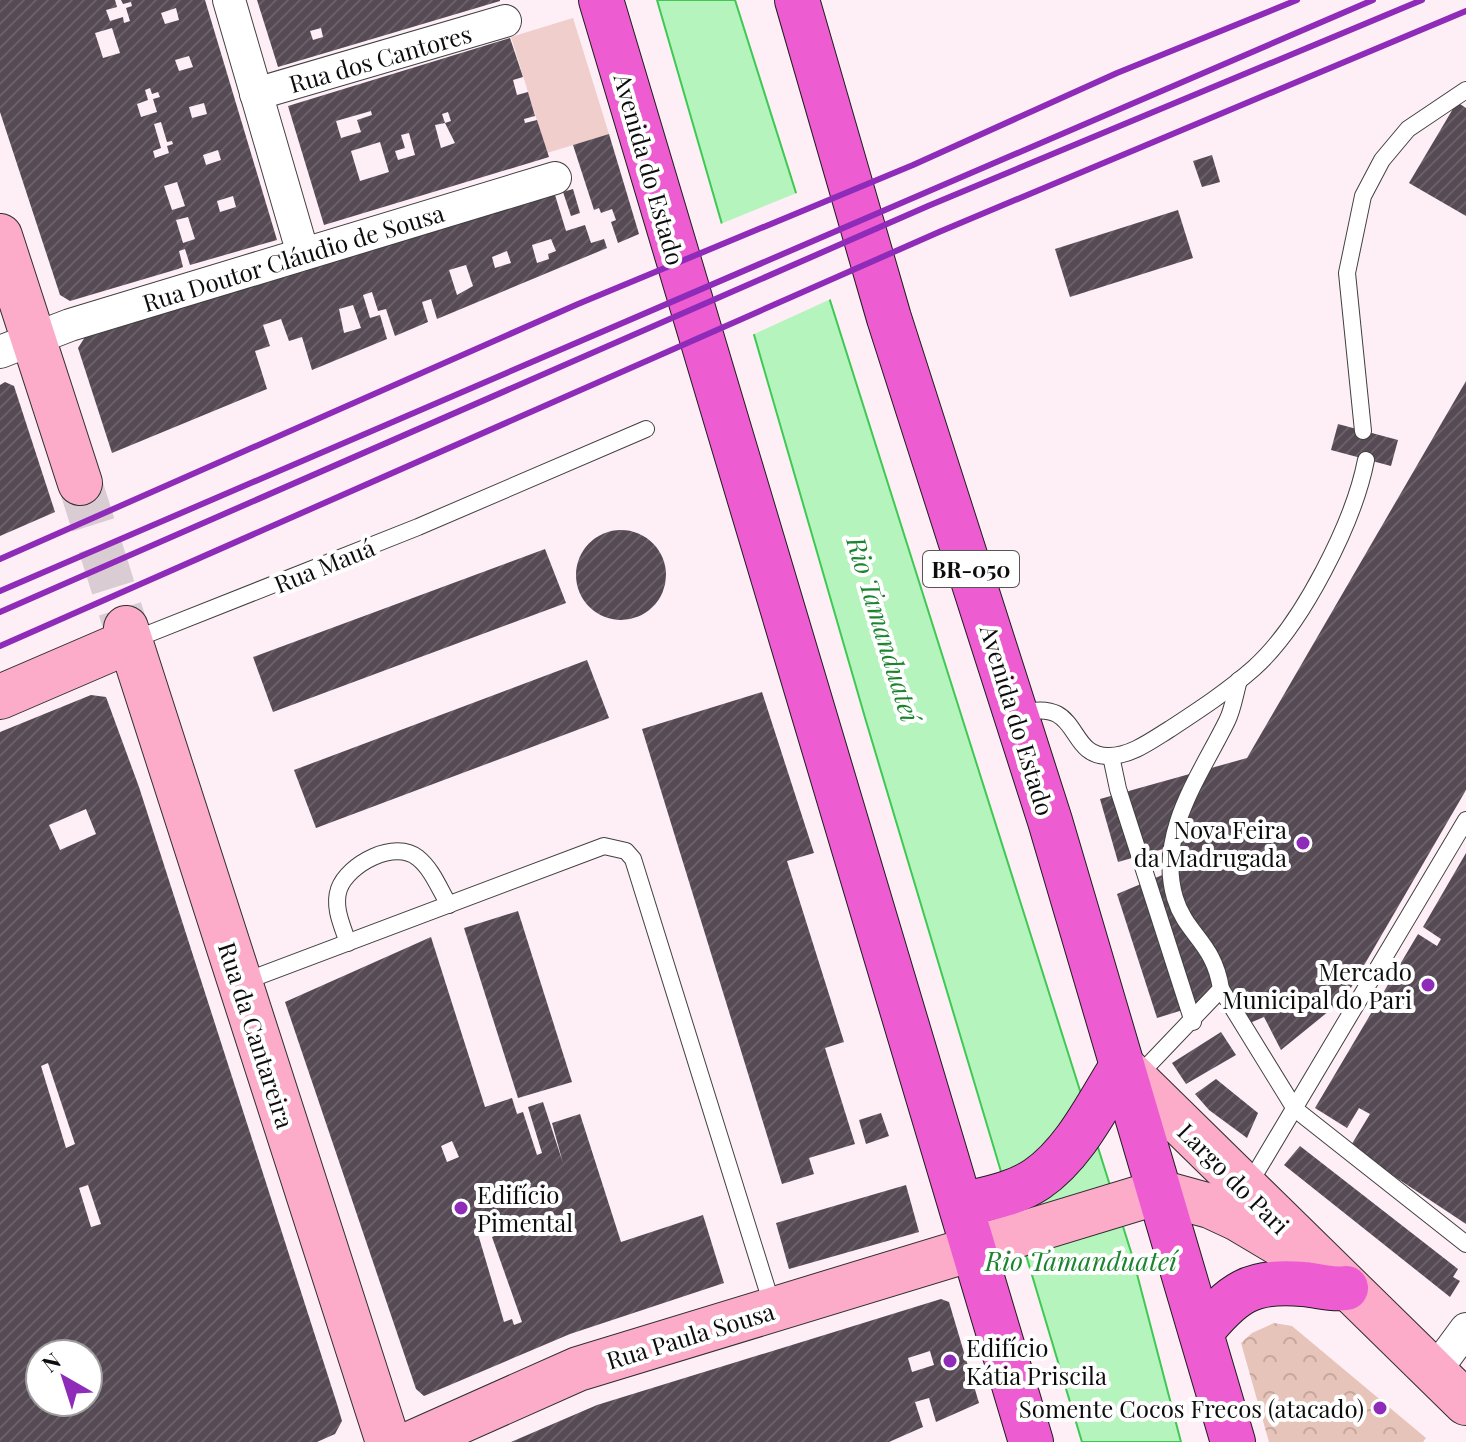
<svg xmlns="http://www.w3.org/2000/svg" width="1466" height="1442" font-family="'Playfair Display',serif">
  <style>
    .park { fill: url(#park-crowns) }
    .pitch { fill: #efcecb }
    .water { fill: #b5f4bd; stroke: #3fc853; stroke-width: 2 }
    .pier { fill: #feeef6 }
    .building { fill: url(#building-hatch); fill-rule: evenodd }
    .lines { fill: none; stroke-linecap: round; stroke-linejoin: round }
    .secondary-tunnel { stroke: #daccd3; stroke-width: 44; stroke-dasharray: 44 22; stroke-linecap: butt }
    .lane-casing { stroke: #404040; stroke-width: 18 }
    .street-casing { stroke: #404040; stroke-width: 34 }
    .secondary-casing { stroke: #2f2f2f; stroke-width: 46 }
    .highway-casing { stroke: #1e1e1e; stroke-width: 46 }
    .lane { stroke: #fff; stroke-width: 16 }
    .street { stroke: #fff; stroke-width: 32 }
    .secondary { stroke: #fcacc9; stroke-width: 44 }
    .highway { stroke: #ee5cd1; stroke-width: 44 }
    .rail { stroke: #8e2bb8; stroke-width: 6 }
    .poi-dot { fill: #8e2bb8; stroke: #fff; stroke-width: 3 }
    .labels { text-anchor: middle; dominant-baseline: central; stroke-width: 8; stroke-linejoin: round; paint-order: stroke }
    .shield { fill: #fff; stroke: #565656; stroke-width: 2 }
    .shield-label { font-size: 22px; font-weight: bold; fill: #0d0d0d }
    .street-label { font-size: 24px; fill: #0d0d0d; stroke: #fff }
    .poi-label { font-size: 24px; fill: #0d0d0d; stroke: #fff; text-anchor: end }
    .water-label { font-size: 26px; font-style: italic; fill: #1a852e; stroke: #fff }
  </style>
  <defs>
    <pattern id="park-crowns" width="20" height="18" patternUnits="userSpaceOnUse" patternTransform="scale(2)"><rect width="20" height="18" fill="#e7c4b9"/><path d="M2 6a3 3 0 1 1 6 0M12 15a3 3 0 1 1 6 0" fill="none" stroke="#c5a79e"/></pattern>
    <pattern id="building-hatch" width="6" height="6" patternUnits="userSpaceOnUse" patternTransform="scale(2)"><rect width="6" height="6" fill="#564a54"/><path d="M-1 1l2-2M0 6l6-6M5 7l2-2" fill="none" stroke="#696068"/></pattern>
  </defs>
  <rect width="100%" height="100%" fill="#feeef6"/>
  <path class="park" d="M1274,1323L1292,1326L1426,1438L1423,1442H1269L1241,1343L1252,1333Z"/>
  <path class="pitch" d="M573,18L609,134L547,153L511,37Z"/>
  <path class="water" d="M657,0H735L1132,1255L1181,1442H1082L866,721Z"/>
  <path class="pier" d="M799,192L833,298L750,336L718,225Z"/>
  <g class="building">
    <path d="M0,0H115L117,7L106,10L110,21L123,17L124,23L130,21L126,8L132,6L131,2L123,4L121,0H205L277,240L190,265L185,249L179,251L183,267L178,269L70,301L60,295L0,112ZM176,8L179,20L165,24L161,13ZM112,28L120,53L103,58L95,33ZM189,56L193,67L179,71L175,60ZM150,88L152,94L158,92L160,97L153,99L157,112L141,117L137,104L148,100L145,90ZM204,103L207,114L192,118L189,107ZM161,122L167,142L172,141L173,144L167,146L169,153L155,158L153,151L161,148L154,124ZM218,150L221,160L206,165L203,155ZM177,182L185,206L172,210L164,186ZM233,196L236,207L220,212L217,201ZM188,217L195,239L183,243L176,220Z"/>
    <path d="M257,0H500V1L278,67ZM321,28L323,37L313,40L310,31Z"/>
    <path d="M510,38L523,77L513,80L517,95L528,92L535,116L524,119L525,123L537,120L549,157L324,225L288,106ZM371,111L372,115L357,120L361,132L341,138L336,121ZM448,112L451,121L445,123L455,143L441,148L435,125L445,123L442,114ZM409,133L415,155L398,160L395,151L405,148L401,135ZM380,142L389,172L360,181L351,151Z"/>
    <path d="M1457,102L1466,108V216L1409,183Z"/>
    <path d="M609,134L639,234L618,243L611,222L616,220L612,209L601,213L599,208L594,210L573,145Z"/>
    <path d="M1212,155L1220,182L1202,187L1193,161Z"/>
    <path d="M573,189L580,213L571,216L563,192Z"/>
    <path d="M555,195L566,231L585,225L591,243L604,239L607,248L437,319L431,299L422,302L428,322L395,336L386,309L378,311L372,292L363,295L370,318L380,315L387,339L312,370L302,337L289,341L281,319L263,325L270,346L255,351L267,389L112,453L78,348L85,337ZM551,239L556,251L548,254L549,259L537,263L532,245ZM507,251L511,263L495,268L492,257ZM466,265L473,286L457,295L449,270ZM353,305L361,328L344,333L339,309Z"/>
    <path d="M1178,210L1193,258L1070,297L1055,249Z"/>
    <path d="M1466,381V790L1345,998L1281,1050L1264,1017L1238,1028L1225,997L1157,1018L1117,894L1172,871L1163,849L1118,862L1100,799L1247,758Z"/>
    <path d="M5,382L14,386L55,512L0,536V385Z"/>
    <path d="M1338,424L1398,440L1391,466L1331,450Z"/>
    <circle cx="621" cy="575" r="45"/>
    <path d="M545,549L566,603L273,712L253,657Z"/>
    <path d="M587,660L609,718L316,828L294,770Z"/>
    <path d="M762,692L814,853L787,861L844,1042L825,1048L855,1144L809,1158L814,1174L782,1184L642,729Z"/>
    <path d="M91,695L106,697L139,787L337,1404L342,1421L335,1434L317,1442H0V732ZM86,809L96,834L60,850L49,825ZM48,1063L75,1144L66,1148L41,1066ZM88,1185L101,1224L91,1227L79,1188ZM40,1354H88V1402H40Z"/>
    <path d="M1466,853V1224L1350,1147L1370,1114L1359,1108L1347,1128L1315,1108L1418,934L1437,946L1441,939L1423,927Z"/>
    <path d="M518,911L572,1082L518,1098L464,928Z"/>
    <path d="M431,937L485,1107L512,1098L517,1114L523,1112L537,1155L542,1153L528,1107L543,1102L563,1163L552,1123L580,1114L621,1242L703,1215L724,1283L570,1334L424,1396L416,1389L285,1002ZM452,1141L459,1157L447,1162L441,1146ZM526,1217L528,1222L492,1237L522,1322L514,1325L512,1319L504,1322L475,1224L486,1219L491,1232Z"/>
    <path d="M1221,1032L1236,1055L1186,1084L1172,1063Z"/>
    <path d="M1216,1079L1258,1113L1247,1138L1209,1110L1195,1094Z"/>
    <path d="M881,1113L889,1136L866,1144L859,1120Z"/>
    <path d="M1300,1146L1458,1269L1453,1277L1460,1281L1450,1297L1284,1165Z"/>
    <path d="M906,1185L919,1232L789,1269L776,1223Z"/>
    <path d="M941,1299L949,1302L979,1403L936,1422L929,1398L915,1402L923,1427L889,1442H511L597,1405ZM930,1351L934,1365L912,1372L908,1358Z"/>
  </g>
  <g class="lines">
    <path class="secondary-tunnel" d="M80,483L126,628"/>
    <g class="lane-casing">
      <g id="lane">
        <path d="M1363,431L1347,273L1363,196L1382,160L1408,129L1466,90"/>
        <path d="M133,640L418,527L646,429"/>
        <path d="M1019,714C1083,695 1065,757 1109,756C1131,756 1152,740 1170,729C1199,710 1228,691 1254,668C1302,625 1354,522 1366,460"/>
        <path d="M1111,756L1118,789L1193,1022"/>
        <path d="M348,943C342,925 333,907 339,889C348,864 395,839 418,858C432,869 440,890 449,905"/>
        <path d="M243,982L604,846L626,851L633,859L773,1308"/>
        <path d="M1221,989L1295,1109L1466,1244"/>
        <path d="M1137,1077L1221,989C1214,942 1186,935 1175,898C1156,834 1200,776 1227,721C1233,709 1235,694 1239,680"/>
        <path d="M1248,1186L1466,820"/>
      </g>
    </g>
    <g class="street-casing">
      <g id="street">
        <path d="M229,0L303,254"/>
        <path d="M256,94L505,21"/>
        <path d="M0,352L70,325L555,178"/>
        <path d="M1435,1371L1466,1329"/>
      </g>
    </g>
    <g class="secondary-casing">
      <g id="secondary">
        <path d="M0,236L80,483"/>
        <path d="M126,628L388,1442"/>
        <path d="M0,697L130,641"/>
        <path d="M1122,1066L1466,1403"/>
        <path d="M414,1442L578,1369L1159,1192L1210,1206L1238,1219L1280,1244L1318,1278L1346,1288"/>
      </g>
    </g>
    <g class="highway-casing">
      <g id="highway">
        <path d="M601,0L1031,1442"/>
        <path d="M797,0L889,318L1050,821L1233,1442"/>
        <path d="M961,1205C986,1199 1015,1194 1037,1179C1075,1153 1098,1104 1122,1066"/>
        <path d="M1201,1332C1232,1294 1250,1279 1303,1284C1319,1285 1329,1290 1346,1288"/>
      </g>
    </g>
    <use href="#lane" class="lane"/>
    <use href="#street" class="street"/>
    <use href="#secondary" class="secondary"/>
    <use href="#highway" class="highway"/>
    <g class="rail">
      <path d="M0,559L578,304L913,165L1117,73L1297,0"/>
      <path d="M0,591L1373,0"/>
      <path d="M0,612L928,206L1422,0"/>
      <path d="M0,646L939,232L1466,11"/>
    </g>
  </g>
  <g class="poi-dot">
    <circle cx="1303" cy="843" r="8"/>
    <circle cx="1428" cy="985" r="8"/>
    <circle cx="461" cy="1208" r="8"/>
    <circle cx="950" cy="1361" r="8"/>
    <circle cx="1380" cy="1408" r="8"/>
  </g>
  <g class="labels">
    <rect class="shield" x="923" y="551" width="96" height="36" rx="6"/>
    <g class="shield-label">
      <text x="971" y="569">BR-050</text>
    </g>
    <g class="street-label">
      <text transform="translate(380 58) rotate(-16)">Rua dos Cantores</text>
      <text transform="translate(650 169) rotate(74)">Avenida do Estado</text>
      <text transform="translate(293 257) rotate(-17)">Rua Doutor Cláudio de Sousa</text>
      <text transform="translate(324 565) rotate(-22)">Rua Mauá</text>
      <text transform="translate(1018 720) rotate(73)">Avenida do Estado</text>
      <text transform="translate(257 1035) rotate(72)">Rua da Cantareira</text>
      <text transform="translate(1234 1178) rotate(45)">Largo do Pari</text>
      <text transform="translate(690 1335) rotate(-17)">Rua Paula Sousa</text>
    </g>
    <g class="poi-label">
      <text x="1287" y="829">Nova Feira<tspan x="1287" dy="28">da Madrugada</tspan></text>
      <text x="1412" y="971">Mercado<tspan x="1412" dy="28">Municipal do Pari</tspan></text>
      <text x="477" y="1194" text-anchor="start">Edifício<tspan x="477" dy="28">Pimental</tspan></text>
      <text x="966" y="1347" text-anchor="start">Edifício<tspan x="966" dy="28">Kátia Priscila</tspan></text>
      <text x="1364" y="1408">Somente Cocos Frecos (atacado)</text>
    </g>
    <g class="water-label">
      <text transform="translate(884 629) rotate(73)">Rio Tamanduateí</text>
      <text x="1081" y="1260">Rio Tamanduateí</text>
    </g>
  </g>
  <g transform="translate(64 1378) rotate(321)"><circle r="38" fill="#ffffff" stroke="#9e9e9e" stroke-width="2"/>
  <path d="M0-6L14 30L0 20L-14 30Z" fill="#8e2bb8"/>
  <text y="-12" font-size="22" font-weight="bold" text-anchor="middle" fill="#0d0d0d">N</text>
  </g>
</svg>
